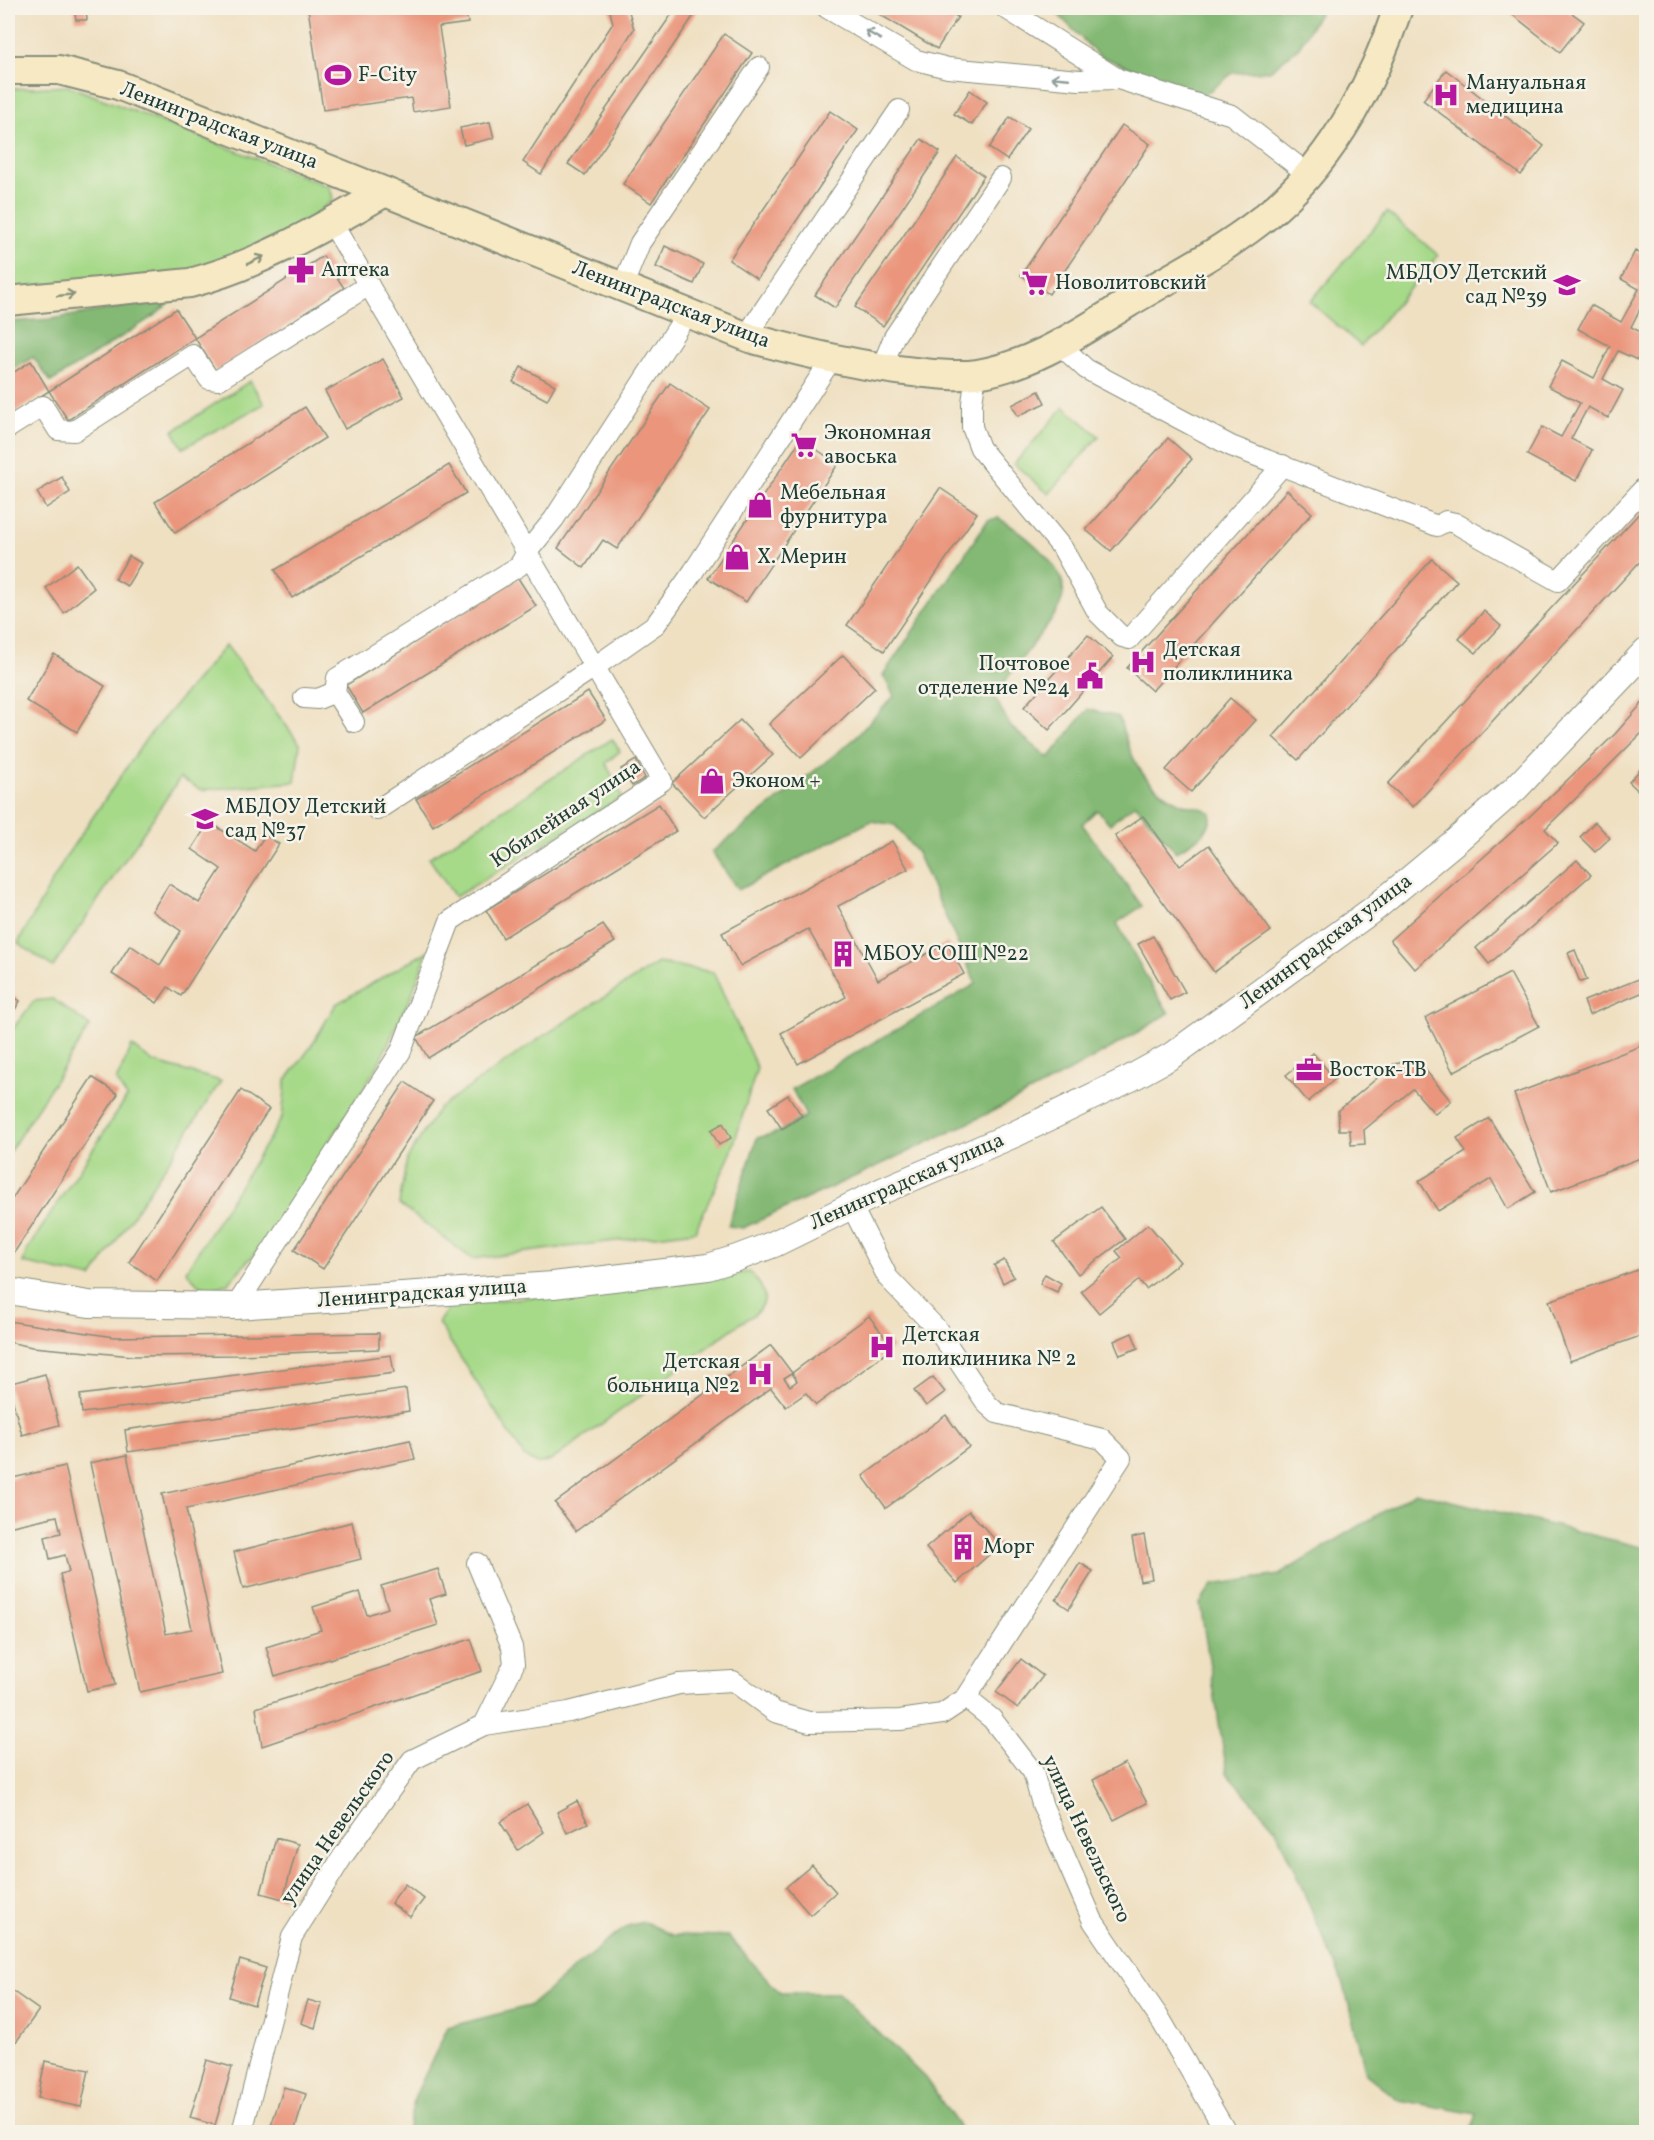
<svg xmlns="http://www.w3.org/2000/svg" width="1654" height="2140" font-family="Vollkorn,serif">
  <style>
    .green { fill: #a6d988; stroke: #628b5e; stroke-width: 1.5 }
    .forest { fill: #84b974; stroke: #527b54; stroke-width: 1.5 }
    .building { fill: #ea957c }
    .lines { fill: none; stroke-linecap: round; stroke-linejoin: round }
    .minor-casing { stroke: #878e7b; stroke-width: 22 }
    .tertiary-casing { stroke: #878e7b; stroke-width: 28 }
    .secondary-casing { stroke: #878e7b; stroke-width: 32 }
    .minor { stroke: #fff; stroke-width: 20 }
    .tertiary { stroke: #fff; stroke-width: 26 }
    .secondary { stroke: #f7e9c3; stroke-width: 28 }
    .oneway { stroke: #8f9e9a }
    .oneway2 { stroke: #8b937c }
    .labels { text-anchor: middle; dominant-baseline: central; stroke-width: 5; stroke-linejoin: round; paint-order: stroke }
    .poi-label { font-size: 21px; fill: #1f3d34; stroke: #f7f3e8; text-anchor: start }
    .street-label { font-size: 21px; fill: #1f3d34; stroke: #f7f3e8 }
  </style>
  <rect width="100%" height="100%" fill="#f7f3e8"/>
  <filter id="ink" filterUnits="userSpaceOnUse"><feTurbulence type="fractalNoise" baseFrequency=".0167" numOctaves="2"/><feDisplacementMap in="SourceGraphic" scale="12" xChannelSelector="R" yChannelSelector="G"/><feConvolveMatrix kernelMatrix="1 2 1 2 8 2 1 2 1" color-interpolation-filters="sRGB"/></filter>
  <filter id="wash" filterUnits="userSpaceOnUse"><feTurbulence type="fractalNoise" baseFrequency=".008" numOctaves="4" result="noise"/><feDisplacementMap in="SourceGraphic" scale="24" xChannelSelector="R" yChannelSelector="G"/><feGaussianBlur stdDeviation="1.35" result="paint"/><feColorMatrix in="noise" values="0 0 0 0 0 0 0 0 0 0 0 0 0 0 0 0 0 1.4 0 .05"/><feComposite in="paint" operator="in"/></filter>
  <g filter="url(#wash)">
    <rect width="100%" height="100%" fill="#efe0c2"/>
    <g class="green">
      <path d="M69,86L330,187L333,199L316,215L224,268L8,292V89Z"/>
      <path d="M1387,212L1438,255L1361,346L1310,302Z"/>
      <path d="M250,381L264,404L183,448L173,431Z"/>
      <path d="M1064,407L1099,436L1049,494L1014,464Z"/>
      <path d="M226,645L300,744L295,782L201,790L180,778L53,967L18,943L67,855L146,739Z"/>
      <path d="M612,739L620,751L606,763L622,797L455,897L429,858Z"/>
      <path d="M428,951L412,994L377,1067L267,1240L228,1283L213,1289L198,1284L186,1271L282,1118L286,1080L310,1048L336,1004Z"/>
      <path d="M658,963L713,972L757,1068L731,1153L695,1231L472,1259L399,1204L407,1159L438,1109L543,1036Z"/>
      <path d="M53,999L90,1026L8,1154V1035L34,1001Z"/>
      <path d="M132,1046L153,1062L221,1081L92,1278L23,1263L27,1250L127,1097L116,1081Z"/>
      <path d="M750,1272C771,1295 769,1308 742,1322L552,1460L537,1464L524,1456L438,1323L450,1305L679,1283Z"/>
    </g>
    <g class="forest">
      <path d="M1052,8H1322L1299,47L1270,71L1233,73L1204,95L1099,56Z"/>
      <path d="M174,298L157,314L51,382L33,357L8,373V322L52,319Z"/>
      <path d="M998,518C1020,530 1053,557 1062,581C1066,593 1061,603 1056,613L994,696L1011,727L1049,758L1088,709L1119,717C1130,756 1140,784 1180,803C1191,808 1200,805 1211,813C1212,834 1191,842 1176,852L1135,804L1110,824L1097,810L1082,824L1142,906L1117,923L1153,989L1169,1013C1035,1098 887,1161 743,1228L728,1226L757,1138L779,1132L806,1116L792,1089L976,984L917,853L895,825L871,821L738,890L712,852L852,741L894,696L883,675L988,520Z"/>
      <path d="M1415,1492L1646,1548V2132H1470L1476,2114L1399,2100L1366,2074L1344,1985L1276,1829L1227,1773L1200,1604L1212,1585L1279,1575Z"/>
      <path d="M645,1922L672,1935L728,1936L780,1993H838L925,2078L963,2132H407L415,2096L448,2027L529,2006L611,1938L630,1925Z"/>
    </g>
    <g id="blocks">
      <g class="building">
        <path d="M74,8H86L87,20H76Z"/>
        <path d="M308,8H465L468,23L439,27L451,106L413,112L411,98L323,110Z"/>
        <path d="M609,8H628L634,29L541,174L523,162L613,23Z"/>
        <path d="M676,8H699L585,175L568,164Z"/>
        <path d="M869,8H943L958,17L937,49Z"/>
        <path d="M1504,8H1565L1584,22L1560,52Z"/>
        <path d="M724,34L752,53L651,203L623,184Z"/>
        <path d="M1446,70L1544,146L1521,175L1423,100Z"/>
        <path d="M970,90L987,102L972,125L954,114Z"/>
        <path d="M830,111L858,130L757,279L729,260Z"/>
        <path d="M1010,117L1028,129L1007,160L989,148Z"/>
        <path d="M490,122L494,138L464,145L460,128Z"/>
        <path d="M1122,125L1150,144L1049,294L1021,275Z"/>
        <path d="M921,139L940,152L835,308L815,295Z"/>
        <path d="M957,157L984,176L883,326L855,307Z"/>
        <path d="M665,246L703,264L694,284L656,267Z"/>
        <path d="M1635,251L1646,257V297L1631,327L1646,335V342L1637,360L1618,351L1603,379L1623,390L1608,418L1588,407L1571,439L1592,450L1576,481L1527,455L1542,427L1561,437L1580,403L1548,386L1562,361L1594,378L1610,346L1578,329L1591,305L1621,322L1639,289L1621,279Z"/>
        <path d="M323,256L344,288L216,371L195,338Z"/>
        <path d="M176,309L195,338L68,420L49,391Z"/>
        <path d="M383,359L404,397L345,429L325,391Z"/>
        <path d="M31,361L49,391L8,417V376Z"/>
        <path d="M521,367L555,385L547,400L513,382Z"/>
        <path d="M670,383L710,410L617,549L603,540L584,568L558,548Z"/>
        <path d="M1039,391L1045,403L1018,416L1012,405Z"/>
        <path d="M305,407L325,438L175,533L155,502Z"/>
        <path d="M1168,438L1192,459L1111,551L1086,530Z"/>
        <path d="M801,439L838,464L746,602L708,578Z"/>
        <path d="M449,465L466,493L292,598L275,570Z"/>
        <path d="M62,477L70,492L46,508L37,492Z"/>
        <path d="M940,488L977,513L884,651L847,625Z"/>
        <path d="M1287,490L1312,513L1152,691L1127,668Z"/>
        <path d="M1646,506V555L1413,807L1388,784Z"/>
        <path d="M129,556L141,563L127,586L115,579Z"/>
        <path d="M1432,559L1457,581L1298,760L1273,737Z"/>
        <path d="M77,564L94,588L64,613L46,588Z"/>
        <path d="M518,578L536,606L363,713L346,685Z"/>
        <path d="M1484,611L1501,626L1476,653L1459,639Z"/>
        <path d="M1088,635L1113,657L1049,730L1024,707Z"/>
        <path d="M54,654L105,686L77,732L26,701Z"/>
        <path d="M843,655L875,688L801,758L769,724Z"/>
        <path d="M588,692L606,720L433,826L416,799Z"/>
        <path d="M1230,698L1256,720L1191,792L1166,770Z"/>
        <path d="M1646,699V729L1545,829L1558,843L1415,969L1390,940L1531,815L1615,734Z"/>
        <path d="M740,720L773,755L704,817L672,783Z"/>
        <path d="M636,760L645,778L632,786L621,769Z"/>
        <path d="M1646,763V798L1629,782Z"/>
        <path d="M659,804L676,831L503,938L486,910Z"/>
        <path d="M1143,816L1180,866L1209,845L1271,931L1214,972L1115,836Z"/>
        <path d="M209,822L255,851L265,835L279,844L181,996L168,987L157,1003L112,974L130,945L160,965L181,931L152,911L169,884L199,903L221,869L192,849Z"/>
        <path d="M1595,822L1610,838L1595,852L1580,837Z"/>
        <path d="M892,841L908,869L838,906L878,980L947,943L964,974L798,1064L781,1033L846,997L808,929L740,966L722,933Z"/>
        <path d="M1577,860L1591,875L1489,964L1476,948Z"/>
        <path d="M603,925L615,942L428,1058L416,1037Z"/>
        <path d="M1153,936L1185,992L1170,1000L1138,944Z"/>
        <path d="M1575,950L1587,980L1580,982L1568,953Z"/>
        <path d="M1510,973L1539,1026L1453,1072L1425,1018Z"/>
        <path d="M1646,976V991L1589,1015L1584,1001Z"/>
        <path d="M8,992L20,1001L8,1021Z"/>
        <path d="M1646,1044V1156L1551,1192L1514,1094Z"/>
        <path d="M1313,1053L1335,1079L1308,1102L1286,1075Z"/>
        <path d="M1417,1060L1451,1101L1435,1114L1413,1089L1364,1130L1365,1144L1351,1145L1350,1130H1339L1338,1111L1394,1064Z"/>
        <path d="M92,1077L118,1094L8,1262V1205Z"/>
        <path d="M405,1082L433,1101L323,1269L294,1250Z"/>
        <path d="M241,1090L269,1109L157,1281L129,1262Z"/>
        <path d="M788,1095L802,1116L782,1129L768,1108Z"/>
        <path d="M1489,1118L1535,1192L1508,1209L1491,1179L1438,1211L1419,1181L1466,1152L1457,1138Z"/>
        <path d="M723,1123L731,1138L719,1145L711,1130Z"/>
        <path d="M1101,1207L1125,1239L1078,1274L1054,1242Z"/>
        <path d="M1148,1224L1180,1262L1146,1289L1139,1280L1099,1313L1081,1291L1122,1258L1116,1251Z"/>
        <path d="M1004,1260L1014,1277L1003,1283L994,1265Z"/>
        <path d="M1646,1267V1334L1570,1361L1549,1301Z"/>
        <path d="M1045,1274L1061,1283L1057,1292L1040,1284Z"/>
        <path d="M869,1316L893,1348L816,1405L806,1393L786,1407L771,1388L576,1531L555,1503L771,1345L792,1373L784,1378L790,1386L797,1381L792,1373Z"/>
        <path d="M8,1321L114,1337L379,1333V1349L241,1355L133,1356L32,1347L8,1342Z"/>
        <path d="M1132,1333L1138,1348L1120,1355L1114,1341Z"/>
        <path d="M391,1355L394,1373L82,1413L80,1395Z"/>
        <path d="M45,1374L59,1425L22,1435L8,1384Z"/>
        <path d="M933,1377L945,1392L926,1406L914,1391Z"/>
        <path d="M406,1389L409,1411L128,1452L125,1430Z"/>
        <path d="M946,1415L969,1447L886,1508L863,1476Z"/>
        <path d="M410,1440L415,1459L186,1509L222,1674L140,1692L90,1463L127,1455L166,1634L192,1629L162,1494Z"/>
        <path d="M65,1466L115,1685L87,1691L60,1574L69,1572L65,1555L50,1559L45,1537L61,1533L57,1516L8,1527V1479Z"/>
        <path d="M969,1511L1000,1545L957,1583L926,1548Z"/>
        <path d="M352,1522L361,1559L243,1589L234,1552Z"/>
        <path d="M1144,1535L1152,1579L1140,1581L1132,1538Z"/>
        <path d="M1080,1563L1093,1571L1069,1609L1056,1600Z"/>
        <path d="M438,1569L446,1594L429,1599L438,1625L275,1676L266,1647L321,1630L313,1607L360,1592L367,1615L388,1608L381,1586Z"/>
        <path d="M471,1639L482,1671L262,1746L256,1708Z"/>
        <path d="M1021,1659L1043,1676L1018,1708L996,1692Z"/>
        <path d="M1125,1763L1147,1803L1114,1820L1093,1780Z"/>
        <path d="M577,1801L588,1823L567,1833L557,1812Z"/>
        <path d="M527,1804L544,1832L518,1850L500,1822Z"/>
        <path d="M276,1838L298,1844L283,1899L261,1893Z"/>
        <path d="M812,1865L836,1892L810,1915L786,1887Z"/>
        <path d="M405,1884L424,1899L410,1917L391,1903Z"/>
        <path d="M240,1960L266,1968L254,2005L229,1997Z"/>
        <path d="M8,1988L39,2010L16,2042L8,2036Z"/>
        <path d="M308,2000L322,2004L315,2028L301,2023Z"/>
        <path d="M207,2060L232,2067L215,2125L190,2118Z"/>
        <path d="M45,2061L89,2070L81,2107L38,2098Z"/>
        <path d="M284,2087L306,2094L294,2132H269Z"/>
      </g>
    </g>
  </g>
  <g filter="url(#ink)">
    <use href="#blocks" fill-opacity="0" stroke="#878e7b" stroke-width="1.5"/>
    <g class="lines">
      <g class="minor-casing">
        <g id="minor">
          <path d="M827,8L916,60L948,68L1079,80L1118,79"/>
          <path d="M1005,8L1118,79L1232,115L1309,175"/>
          <path d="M622,288L640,243L759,67"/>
          <path d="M750,338L753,326L899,110"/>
          <path d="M1059,344L1086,369L1231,446L1437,526L1446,521L1455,523L1558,581L1646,486"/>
          <path d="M881,369L894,337L1001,178"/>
          <path d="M976,374L972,403V427L980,448L1063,549L1098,613L1122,637L1129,639L1283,465"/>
          <path d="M8,428L43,406L58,430L74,431L193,355L209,379L218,380L369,285"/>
          <path d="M304,698L318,699L335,692"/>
          <path d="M354,722L335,692L337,678L519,566L527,552L554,519L686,315"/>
          <path d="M377,810L596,666L656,624L693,572L831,360"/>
          <path d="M236,1306L401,1051L450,921L662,781L332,223"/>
          <path d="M966,1698L992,1719L1033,1772L1042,1804L1093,1921L1162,2022L1226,2132"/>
          <path d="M484,1725L569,1712L679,1684L733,1681L775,1712L809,1722L900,1720L942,1714L966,1698L1121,1458L1102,1439L997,1413L987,1404L937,1329L888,1278L851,1205"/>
          <path d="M242,2132L292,1937L343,1856L412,1760L484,1725L514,1664L512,1647L477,1563"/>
        </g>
      </g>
      <g class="tertiary-casing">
        <path id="tertiary" d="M8,1291L89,1304L236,1306L553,1285L708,1267L737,1258L774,1244L884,1190L1015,1134L1131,1078L1171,1056L1375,908L1457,840L1516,788L1646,651"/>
      </g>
      <g class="secondary-casing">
        <g id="secondary">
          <path d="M8,70H59L118,85L750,338C804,353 858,366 914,372C935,374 956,377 977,374C1034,365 1080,332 1128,303C1178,273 1233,246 1277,207C1335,155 1374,81 1398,8"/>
          <path d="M8,301L190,283C259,265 323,227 385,192"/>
        </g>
      </g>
      <use href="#minor" class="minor"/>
      <use href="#tertiary" class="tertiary"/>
      <use href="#secondary" class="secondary"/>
    </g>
    <defs><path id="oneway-shaft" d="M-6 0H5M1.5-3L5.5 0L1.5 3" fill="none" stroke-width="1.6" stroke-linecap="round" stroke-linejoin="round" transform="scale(1.5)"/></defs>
    <g class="oneway">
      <use href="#oneway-shaft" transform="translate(873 35) rotate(-150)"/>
      <use href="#oneway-shaft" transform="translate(1060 78) rotate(-175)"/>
    </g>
    <g class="oneway2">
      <use href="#oneway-shaft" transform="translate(256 260) rotate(-26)"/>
      <use href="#oneway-shaft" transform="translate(66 295) rotate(-6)"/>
    </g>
  </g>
  <defs>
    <g id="stadium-bare" transform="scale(2.07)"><path d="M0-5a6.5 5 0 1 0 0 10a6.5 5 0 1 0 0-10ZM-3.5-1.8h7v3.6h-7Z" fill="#b5179e" stroke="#f7f3e8" stroke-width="2.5" paint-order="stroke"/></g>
    <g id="hospital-bare" transform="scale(2.07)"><path d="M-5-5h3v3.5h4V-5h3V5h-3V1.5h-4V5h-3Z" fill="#b5179e" stroke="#f7f3e8" stroke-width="2.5" paint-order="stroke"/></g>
    <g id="pharmacy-bare" transform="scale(2.07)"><path d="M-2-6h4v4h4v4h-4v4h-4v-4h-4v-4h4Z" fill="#b5179e" stroke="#f7f3e8" stroke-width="2.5" paint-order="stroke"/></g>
    <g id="supermarket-bare" transform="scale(2.07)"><path d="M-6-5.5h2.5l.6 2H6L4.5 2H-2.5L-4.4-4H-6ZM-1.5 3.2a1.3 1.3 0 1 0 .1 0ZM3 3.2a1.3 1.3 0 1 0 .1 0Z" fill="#b5179e" stroke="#f7f3e8" stroke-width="2.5" paint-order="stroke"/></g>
    <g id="school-bare" transform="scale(2.07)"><path d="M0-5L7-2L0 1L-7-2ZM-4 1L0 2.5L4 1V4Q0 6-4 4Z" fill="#b5179e" stroke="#f7f3e8" stroke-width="2.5" paint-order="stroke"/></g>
    <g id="shop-bare" transform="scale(2.07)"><path d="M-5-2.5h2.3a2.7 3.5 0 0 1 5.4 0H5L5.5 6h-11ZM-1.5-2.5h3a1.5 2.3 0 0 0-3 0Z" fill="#b5179e" stroke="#f7f3e8" stroke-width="2.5" paint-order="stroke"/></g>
    <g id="civic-bare" transform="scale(2.07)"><path d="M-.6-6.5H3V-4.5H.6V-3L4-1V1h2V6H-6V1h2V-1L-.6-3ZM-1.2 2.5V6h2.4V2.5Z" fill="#b5179e" stroke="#f7f3e8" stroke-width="2.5" paint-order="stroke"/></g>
    <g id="building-bare" transform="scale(2.07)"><path d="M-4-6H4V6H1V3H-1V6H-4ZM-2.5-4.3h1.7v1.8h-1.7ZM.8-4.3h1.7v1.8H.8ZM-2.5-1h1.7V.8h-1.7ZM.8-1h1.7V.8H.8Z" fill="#b5179e" stroke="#f7f3e8" stroke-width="2.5" paint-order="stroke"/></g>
    <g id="office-bare" transform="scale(2.07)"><path d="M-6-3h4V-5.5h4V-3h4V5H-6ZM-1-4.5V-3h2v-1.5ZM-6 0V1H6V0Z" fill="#b5179e" stroke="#f7f3e8" stroke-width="2.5" paint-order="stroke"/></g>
  </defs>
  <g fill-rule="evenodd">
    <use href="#stadium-bare" x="338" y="75"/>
    <use href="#hospital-bare" x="1446" y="95"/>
    <use href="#pharmacy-bare" x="301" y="270"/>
    <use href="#supermarket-bare" x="1035" y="283"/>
    <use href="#school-bare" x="1567" y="285"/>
    <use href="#supermarket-bare" x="804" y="445"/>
    <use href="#shop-bare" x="760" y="505"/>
    <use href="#shop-bare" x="737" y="557"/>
    <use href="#hospital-bare" x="1143" y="662"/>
    <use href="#civic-bare" x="1090" y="676"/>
    <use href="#shop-bare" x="712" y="781"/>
    <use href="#school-bare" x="205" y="819"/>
    <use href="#building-bare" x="843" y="954"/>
    <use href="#office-bare" x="1309" y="1070"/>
    <use href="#hospital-bare" x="882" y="1347"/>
    <use href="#hospital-bare" x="760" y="1374"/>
    <use href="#building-bare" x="963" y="1547"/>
  </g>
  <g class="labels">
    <g class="poi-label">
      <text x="358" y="75">F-City</text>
      <text x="1466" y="83">Мануальная<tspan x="1466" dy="24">медицина</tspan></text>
      <text x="321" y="270">Аптека</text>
      <text x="1547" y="273" text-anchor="end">МБДОУ Детский<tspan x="1547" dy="24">сад №39</tspan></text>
      <text x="1055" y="283">Новолитовский</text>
      <text x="824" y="433">Экономная<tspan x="824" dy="24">авоська</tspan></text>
      <text x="780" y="493">Мебельная<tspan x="780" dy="24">фурнитура</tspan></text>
      <text x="757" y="557">Х. Мерин</text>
      <text x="1163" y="650">Детская<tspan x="1163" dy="24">поликлиника</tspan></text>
      <text x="1070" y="664" text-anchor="end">Почтовое<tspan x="1070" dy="24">отделение №24</tspan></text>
      <text x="732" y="781">Эконом +</text>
      <text x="225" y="807">МБДОУ Детский<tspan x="225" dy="24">сад №37</tspan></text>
      <text x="863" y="954">МБОУ СОШ №22</text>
      <text x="1329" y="1070">Восток-ТВ</text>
      <text x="902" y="1335">Детская<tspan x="902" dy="24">поликлиника № 2</tspan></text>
      <text x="740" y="1362" text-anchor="end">Детская<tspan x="740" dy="24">больница №2</tspan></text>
      <text x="983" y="1547">Морг</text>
    </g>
    <g class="street-label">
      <text transform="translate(219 126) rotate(21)">Ленинградская улица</text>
      <text transform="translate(671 305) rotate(21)">Ленинградская улица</text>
      <text transform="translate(566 814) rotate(-34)">Юбилейная улица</text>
      <text transform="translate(1326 942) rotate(-37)">Ленинградская улица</text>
      <text transform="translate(907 1182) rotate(-24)">Ленинградская улица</text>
      <text transform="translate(422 1294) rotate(-4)">Ленинградская улица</text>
      <text transform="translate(338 1828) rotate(-55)">улица Невельского</text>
      <text transform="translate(1086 1839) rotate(65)">улица Невельского</text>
    </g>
  </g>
  <rect width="1654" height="2140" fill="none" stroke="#f7f3e8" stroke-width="30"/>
</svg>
